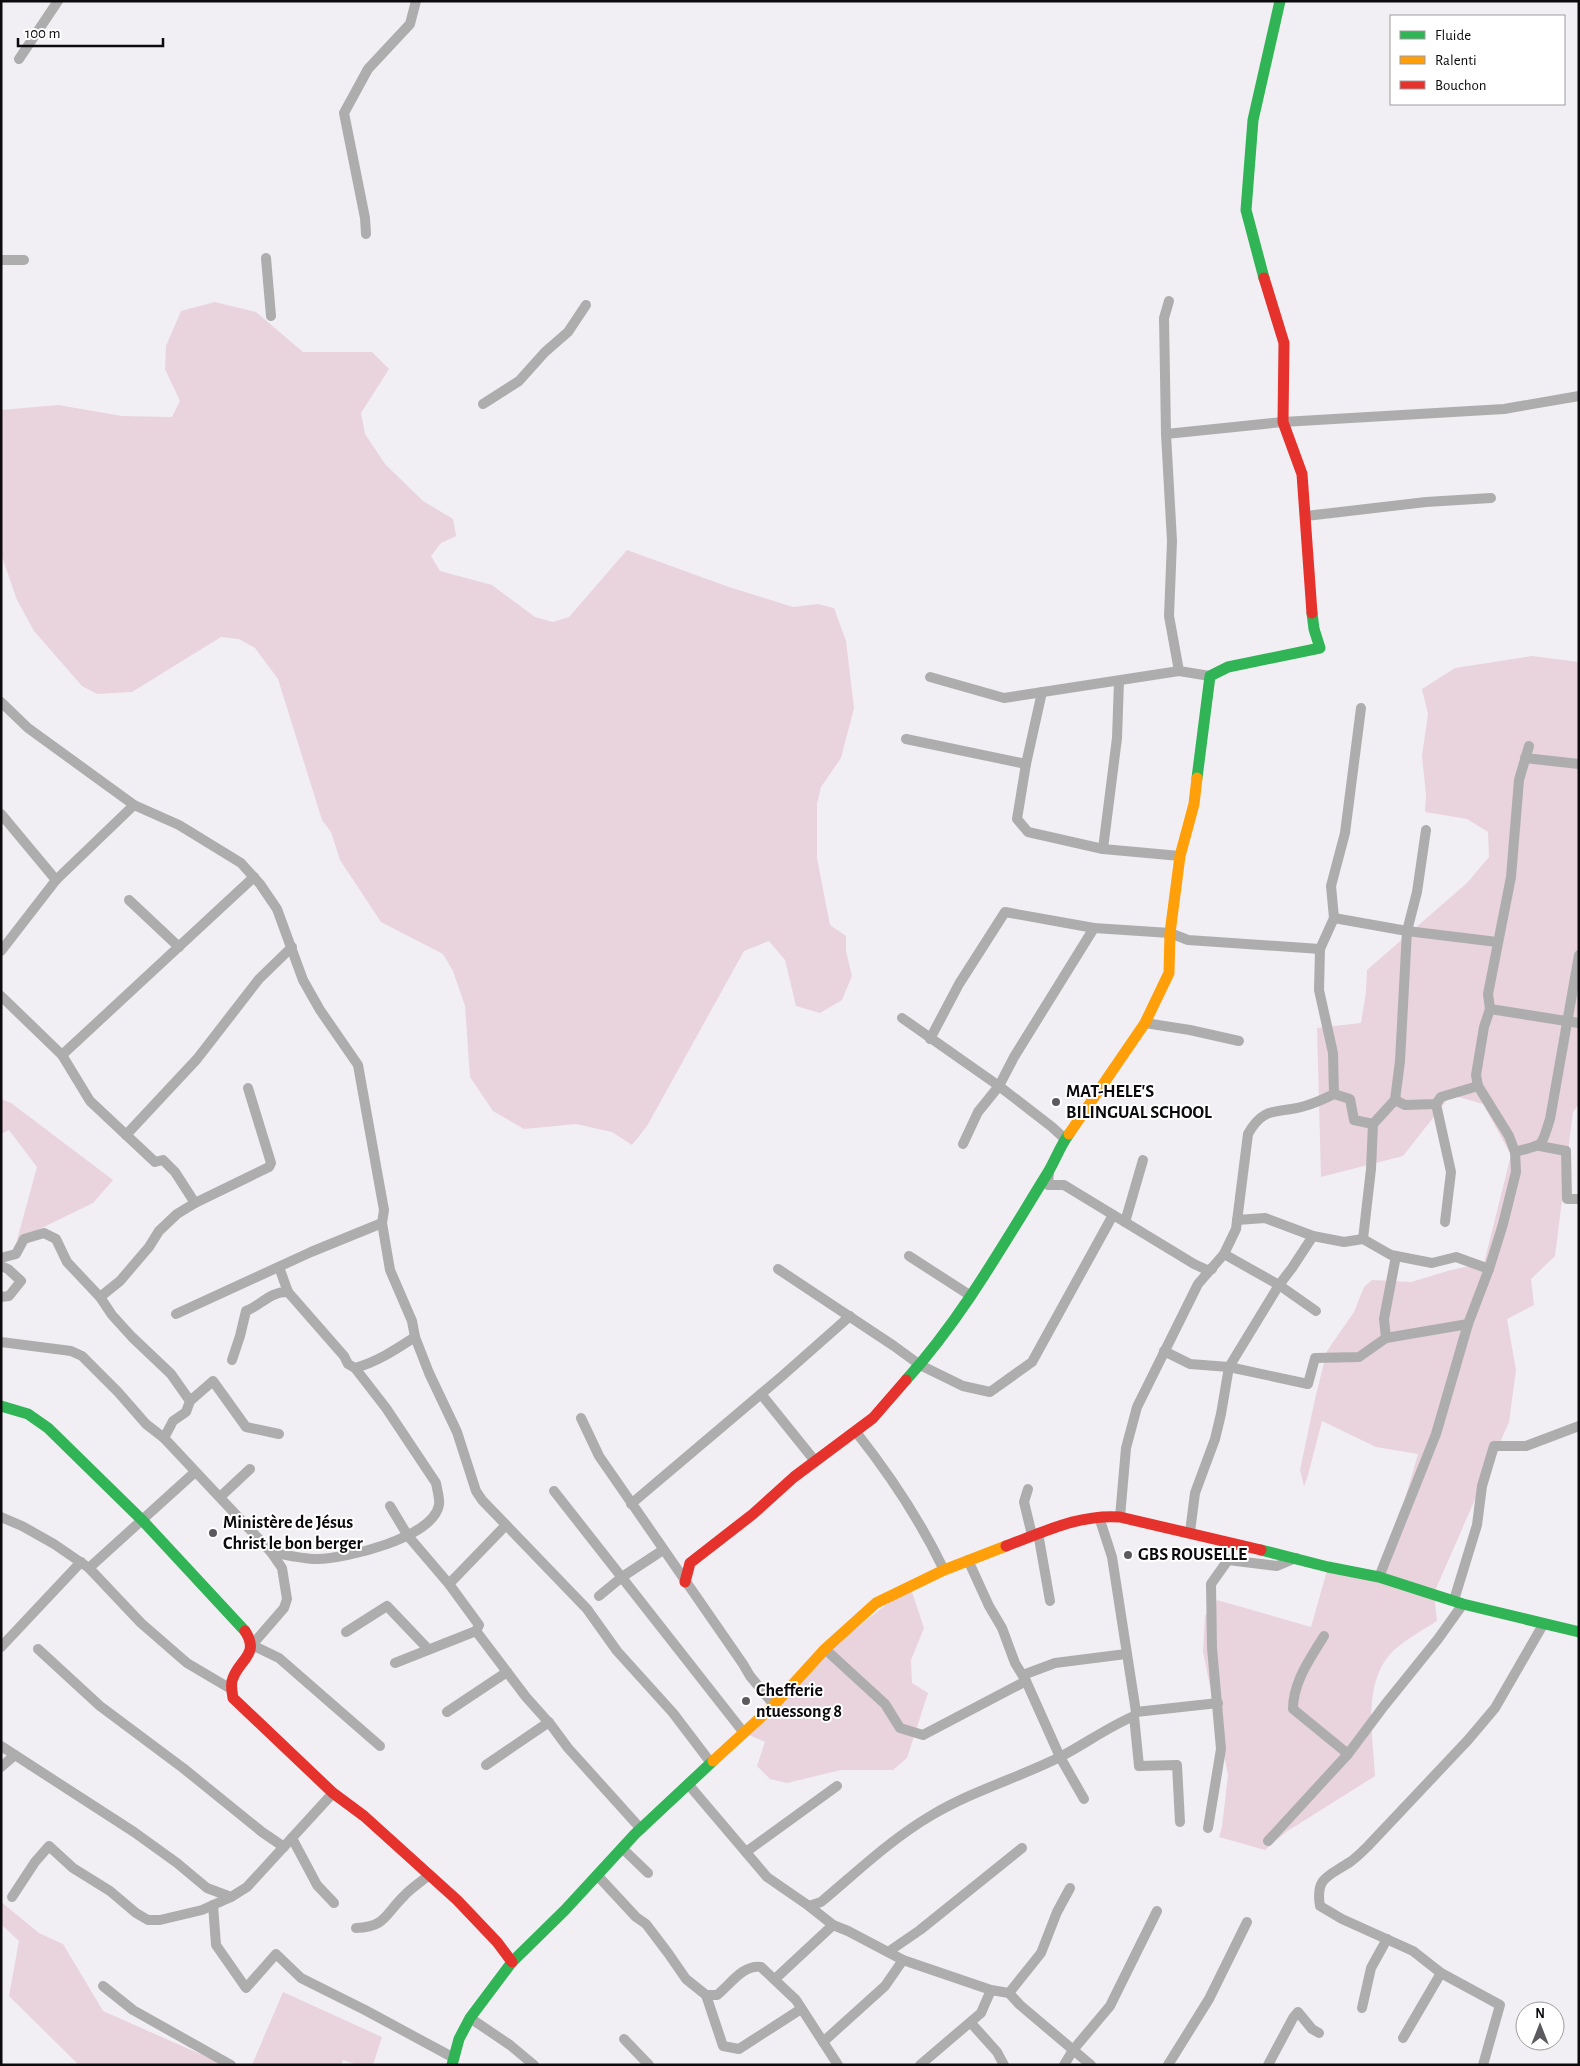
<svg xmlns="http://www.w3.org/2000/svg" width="1580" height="2066" font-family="'Alegreya Sans',sans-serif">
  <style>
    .green { fill: #e9d3dd }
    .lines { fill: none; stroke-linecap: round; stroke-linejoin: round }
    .street { stroke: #aeadae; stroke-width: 10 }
    .fast { stroke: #30b455; stroke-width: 11 }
    .slow { stroke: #ff9f0a; stroke-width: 11 }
    .jam { stroke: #e5322d; stroke-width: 11 }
    .poi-dot { fill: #5c5a5e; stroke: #fff; stroke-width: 2 }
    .labels { text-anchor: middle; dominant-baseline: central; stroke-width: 4; stroke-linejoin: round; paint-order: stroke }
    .poi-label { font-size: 18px; font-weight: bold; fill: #0c0a0d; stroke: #fff; text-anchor: start }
  </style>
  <rect width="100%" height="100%" fill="#f2eff4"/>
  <g class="green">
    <path d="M215,302L256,312L303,352H372L389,369L361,413L365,434L385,464L423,501L453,519L456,536L441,543L431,556L440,571L492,585L535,617L553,622L569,617L627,550L726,586L793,607L818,604L834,608L846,641L854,708L841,758L821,787L817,804V858L830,925L846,936V951L852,976L842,1000L820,1013L796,1006L785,960L769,941L744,951L647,1126L632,1145L612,1132L576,1124L524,1129L493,1111L470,1077L465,1006L453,971L443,954L381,922L340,860L331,832L322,820L278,679L255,648L239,639L221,637L132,692L97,694L82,686L34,631L17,600L1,554V410L58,405L122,416L172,417L180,401L165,369L166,346L181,311Z"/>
    <path d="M1532,656L1579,662V1104L1573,1112L1555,1256L1531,1279L1534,1305L1507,1319L1516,1370L1509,1422L1434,1593L1437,1621C1423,1630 1403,1641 1392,1652C1362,1684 1373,1736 1375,1776L1286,1832L1265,1850L1219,1837L1222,1827L1228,1775L1203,1652L1205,1616L1217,1600L1311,1627L1328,1567L1379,1577L1390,1550L1418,1454L1376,1447L1322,1421L1307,1479L1304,1486L1300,1470L1315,1399L1327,1351L1354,1312L1364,1287L1372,1280L1411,1282L1451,1270L1484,1263L1511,1155L1483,1104L1451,1095L1403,1156L1321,1177L1317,1028L1361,1023L1366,992L1367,970L1467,883L1489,857L1488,832L1467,819L1425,812L1426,795L1422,756L1428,714L1422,689L1455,668Z"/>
    <path d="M1,1099L11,1103L113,1180L93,1203L17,1240L37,1167L9,1130L1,1134Z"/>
    <path d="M910,1586L924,1628L911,1660L912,1683L928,1693L907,1758L893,1770H841L787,1783L770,1779L757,1766L765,1742L744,1733L808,1666Z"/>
    <path d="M1,1902L39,1933L63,1944L103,2011L225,2065H79L9,1996L19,1941L1,1924Z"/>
    <path d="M283,1992L382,2037L373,2065H358L343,2060L341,2065H252Z"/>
  </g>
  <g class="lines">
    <g class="street">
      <path d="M19,59L58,1"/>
      <path d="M366,234L365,218L344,113L368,69L410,24L416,1"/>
      <path d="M266,258L271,316"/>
      <path d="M1,260H24"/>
      <path d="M1169,301L1164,318L1166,434L1172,541L1169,616L1179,671"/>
      <path d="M483,404L519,381L545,352L568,332L586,305"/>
      <path d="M1166,434L1283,422L1504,409L1579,396"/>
      <path d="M1306,516L1426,502L1491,498"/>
      <path d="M930,677L1004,698L1179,671L1210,676"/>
      <path d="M1042,692L1026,764L1017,819L1028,832L1103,849L1180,856"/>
      <path d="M1,702L28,728L134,805L179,825L241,863L260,884L277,909L303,980L320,1010L358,1065L380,1188L384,1210L382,1223L390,1270L412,1321L415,1337L429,1373L457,1432L476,1491L482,1500L587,1609L617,1651L673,1713L711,1763"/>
      <path d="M906,739L1026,764"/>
      <path d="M1525,758L1579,764"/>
      <path d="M1,814L56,880"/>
      <path d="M1103,849L1117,738L1119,681"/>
      <path d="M129,900L179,947"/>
      <path d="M1334,918L1331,886L1345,833L1361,708"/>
      <path d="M1,951L56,880L134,805"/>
      <path d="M1,996L62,1055L90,1101L155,1162L163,1160L175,1172L195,1203"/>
      <path d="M1490,1009L1579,1023"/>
      <path d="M902,1018L999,1086L1014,1057L1094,928"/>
      <path d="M1145,1023L1190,1030L1239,1041"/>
      <path d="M930,1039L959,984L1005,912L1094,928L1170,933L1188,940L1320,949"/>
      <path d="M62,1055L254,877"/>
      <path d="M1334,1094L1333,1053L1319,990L1320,949L1334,918L1407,931L1497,942"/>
      <path d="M1395,1100L1405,1105L1436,1104L1441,1097L1478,1086"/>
      <path d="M1436,1104L1451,1172L1445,1222"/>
      <path d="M126,1135L197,1059L259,979L292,947"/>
      <path d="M963,1144L978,1112L999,1086L1052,1127L1065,1139"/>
      <path d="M1540,1146L1566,1151L1567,1199H1579"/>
      <path d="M1515,1152C1545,1143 1540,1150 1550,1119L1579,955"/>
      <path d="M1049,1172L1048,1185H1064L1194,1264L1207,1270L1212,1269"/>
      <path d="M1237,1220L1265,1218L1313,1236L1344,1242L1363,1239L1391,1255L1432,1263L1456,1257L1489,1269"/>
      <path d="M1125,1222L1143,1160"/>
      <path d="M1363,1239L1371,1169L1373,1124"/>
      <path d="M1224,1254L1279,1285L1316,1311"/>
      <path d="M909,1256L971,1296"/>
      <path d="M1,1258L16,1254L24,1239L44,1233L56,1239L67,1262L100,1297L112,1315L132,1337L171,1374L190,1401L186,1412L173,1421L164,1438"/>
      <path d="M1,1266L8,1269L21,1281L9,1296L1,1297"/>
      <path d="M279,1267L288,1292"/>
      <path d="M778,1269L894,1346L920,1365L963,1386L990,1392L1032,1362L1113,1215"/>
      <path d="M100,1297L120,1281L149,1247L159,1231L177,1214L195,1203L269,1167L271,1163L248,1088"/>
      <path d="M176,1314L311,1252L382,1223"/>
      <path d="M1386,1338L1384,1319L1396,1256"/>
      <path d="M1,1342L71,1351L82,1356L118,1392L146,1424L164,1438L271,1552L282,1568L287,1599L284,1608L252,1645L279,1658L380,1746"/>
      <path d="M1164,1351L1190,1364L1229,1367L1308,1384L1315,1358L1359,1357L1386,1338L1468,1324"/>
      <path d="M232,1360L240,1336L246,1311C261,1305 271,1291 288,1292L344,1356L348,1364L355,1368L386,1408L436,1483C437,1489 440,1499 439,1505C433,1538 345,1559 317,1559C302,1559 286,1555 271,1552"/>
      <path d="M355,1368C377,1362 395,1350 415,1337"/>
      <path d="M761,1394L815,1461"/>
      <path d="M190,1401L213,1381L246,1427L279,1434"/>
      <path d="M581,1418L599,1456L743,1664L750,1676L774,1705"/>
      <path d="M856,1432C890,1475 920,1520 944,1570"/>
      <path d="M1028,1489L1024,1502L1032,1535"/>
      <path d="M554,1491L744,1733"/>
      <path d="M220,1497L250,1469"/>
      <path d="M631,1504L781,1377L850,1316"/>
      <path d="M390,1506L408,1536L449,1584L479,1625L476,1631L395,1663"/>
      <path d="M1,1517L22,1526L54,1544L89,1568L141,1623L187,1663L231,1689"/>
      <path d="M1099,1517L1112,1557L1136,1712L1134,1716L1139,1766L1177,1765L1180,1822"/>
      <path d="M1120,1517L1126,1448L1137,1407L1198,1284L1224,1254L1236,1229L1248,1134C1265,1103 1280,1115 1308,1105C1317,1102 1326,1098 1334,1094L1350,1099L1354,1120L1373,1124L1395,1100L1400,1061L1407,931L1417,892L1426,830"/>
      <path d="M1190,1532L1195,1493L1215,1439L1221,1414L1229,1367L1279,1285L1292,1268L1313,1236"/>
      <path d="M1038,1533L1050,1601"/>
      <path d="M968,1560L989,1606L1002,1628L1015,1663L1026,1681L1060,1757L1084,1799"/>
      <path d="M89,1568L195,1472"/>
      <path d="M1379,1577L1436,1434L1468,1324L1489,1269L1503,1224L1516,1172L1515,1152L1509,1136L1478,1086L1476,1075L1484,1027L1490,1009L1488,994L1511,877L1519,780L1529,746"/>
      <path d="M449,1584L506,1525"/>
      <path d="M599,1596L622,1577L663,1550"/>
      <path d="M1454,1600L1477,1525L1482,1486L1494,1446H1526L1579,1426"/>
      <path d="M476,1631L526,1697L551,1725L568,1748L641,1829"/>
      <path d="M346,1632L387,1606L428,1649"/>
      <path d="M1324,1636C1310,1659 1293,1682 1293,1709L1348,1754"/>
      <path d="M1,1647L81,1562"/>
      <path d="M38,1649L100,1706L183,1768L262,1832L284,1847"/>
      <path d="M825,1649L885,1704L900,1728L923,1735L1026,1681"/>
      <path d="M1023,1675L1055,1663L1126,1654"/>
      <path d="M447,1712L507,1672"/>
      <path d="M1136,1712L1218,1703"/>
      <path d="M1,1746L134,1832L177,1863L207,1888L231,1897L247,1887L333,1793"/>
      <path d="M486,1765L549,1722"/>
      <path d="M1,1767L15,1755"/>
      <path d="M688,1784L767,1877L809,1906L833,1925L848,1931L903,1960L991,1990L1009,1993L1020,2005L1091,2065"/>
      <path d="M1208,1828L1221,1749L1212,1648L1211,1584L1228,1560L1277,1566L1296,1558"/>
      <path d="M292,1838L317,1885L334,1903"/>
      <path d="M1268,1841L1348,1754L1384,1706L1438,1639L1463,1604"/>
      <path d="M622,1848L648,1873"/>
      <path d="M746,1852L837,1786"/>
      <path d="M597,1875L636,1917L646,1924L668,1953L686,1979L706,1995H717C730,1985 743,1964 761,1967L796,2000L838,2065"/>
      <path d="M12,1897L35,1862L49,1846L73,1868L110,1891L136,1913L148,1920H160L202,1910L231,1897"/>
      <path d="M213,1905L216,1945L246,1988L276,1954L301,1978L365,2010L454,2058"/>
      <path d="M809,1906L821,1902C857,1872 891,1839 932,1815C972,1791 1018,1778 1060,1757C1085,1744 1108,1727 1134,1716"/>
      <path d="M356,1928C386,1927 385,1914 404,1896C411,1888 421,1882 429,1875"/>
      <path d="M888,1952L920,1930L1022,1848"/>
      <path d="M775,1979L833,1925"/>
      <path d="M103,1986L133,2010L231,2065"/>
      <path d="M1009,1993L1041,1953L1057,1912L1070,1888"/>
      <path d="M706,1995L723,2046L739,2049L801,2009"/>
      <path d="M1362,2008L1371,1968L1387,1939"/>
      <path d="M470,2018L510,2045L534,2065"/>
      <path d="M971,2023L997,2052L1004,2065"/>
      <path d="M1403,2038L1441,1973"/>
      <path d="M624,2039L649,2065"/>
      <path d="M823,2042L885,1986L903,1960"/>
      <path d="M920,2065L981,2013L991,1990"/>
      <path d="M1064,2065L1073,2050L1110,2006L1157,1911"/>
      <path d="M1168,2065L1209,1999L1247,1922"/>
      <path d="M1268,2065L1293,2018L1298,2012L1312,2029L1319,2033"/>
      <path d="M1483,2065L1500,2005L1441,1973L1413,1951L1342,1919L1320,1906C1315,1877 1329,1876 1350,1862C1356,1858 1362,1852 1368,1846L1468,1740L1495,1708L1544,1623"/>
    </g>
    <g class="fast">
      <path d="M1264,278L1246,210L1253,120L1280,1"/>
      <path d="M1197,778L1210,676L1228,667L1320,648L1314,629L1312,613"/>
      <path d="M906,1380C962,1318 1003,1245 1047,1174C1055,1161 1060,1146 1069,1134"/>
      <path d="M1,1406L28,1414L48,1428L143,1521L245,1631"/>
      <path d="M1261,1550L1328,1567L1379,1577L1463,1604L1579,1632"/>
      <path d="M452,2065L459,2039L470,2018L512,1962L565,1910L635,1834L713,1761"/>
    </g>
    <g class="slow">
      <path d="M1069,1134L1145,1023L1169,973L1170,933L1180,856L1194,804L1197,778"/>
      <path d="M713,1761L774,1705L825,1649L876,1603L944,1570L1006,1546"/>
    </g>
    <g class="jam">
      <path d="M1264,278L1284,343L1283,422L1302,474L1312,613"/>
      <path d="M1006,1546C1044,1532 1079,1514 1120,1517L1261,1550"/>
      <path d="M685,1582L690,1563L753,1514L794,1477L873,1418L906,1380"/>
      <path d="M245,1631C260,1654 240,1659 233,1678C230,1684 232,1691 233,1698L333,1793L364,1816L457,1900L497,1942L512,1962"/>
    </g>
  </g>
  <g class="poi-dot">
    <circle cx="1056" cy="1102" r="5"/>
    <circle cx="213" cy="1533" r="5"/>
    <circle cx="1128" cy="1555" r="5"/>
    <circle cx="746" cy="1701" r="5"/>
  </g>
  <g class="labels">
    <g class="poi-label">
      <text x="1066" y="1092">MAT-HELE'S<tspan x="1066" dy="21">BILINGUAL SCHOOL</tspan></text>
      <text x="223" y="1523">Ministère de Jésus<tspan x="223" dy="21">Christ le bon berger</tspan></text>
      <text x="1138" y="1555">GBS ROUSELLE</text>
      <text x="756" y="1691">Chefferie<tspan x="756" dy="21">ntuessong 8</tspan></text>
    </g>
  </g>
  <rect width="1580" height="2066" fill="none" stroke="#0c0a0d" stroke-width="5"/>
  <rect x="1390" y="15" width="175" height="90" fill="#ffffff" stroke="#9e9d9e"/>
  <rect x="1400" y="31" width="25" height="8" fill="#30b455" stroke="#9e9d9e"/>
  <text x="1435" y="40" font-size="15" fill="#0c0a0d">Fluide</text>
  <rect x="1400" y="56" width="25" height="8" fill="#ff9f0a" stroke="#9e9d9e"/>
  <text x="1435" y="65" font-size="15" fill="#0c0a0d">Ralenti</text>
  <rect x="1400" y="81" width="25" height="8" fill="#e5322d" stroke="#9e9d9e"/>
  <text x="1435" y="90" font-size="15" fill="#0c0a0d">Bouchon</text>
  <g transform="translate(1540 2026)"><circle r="24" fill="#ffffff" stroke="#9e9d9e"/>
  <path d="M0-4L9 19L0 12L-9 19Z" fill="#5c5a5e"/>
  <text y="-8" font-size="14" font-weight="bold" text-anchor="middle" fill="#0c0a0d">N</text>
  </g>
  <path d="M18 38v8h145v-8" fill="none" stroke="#0c0a0d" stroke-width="2.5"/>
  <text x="25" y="38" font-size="15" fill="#0c0a0d" stroke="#ffffff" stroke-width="4" paint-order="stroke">100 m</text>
</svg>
